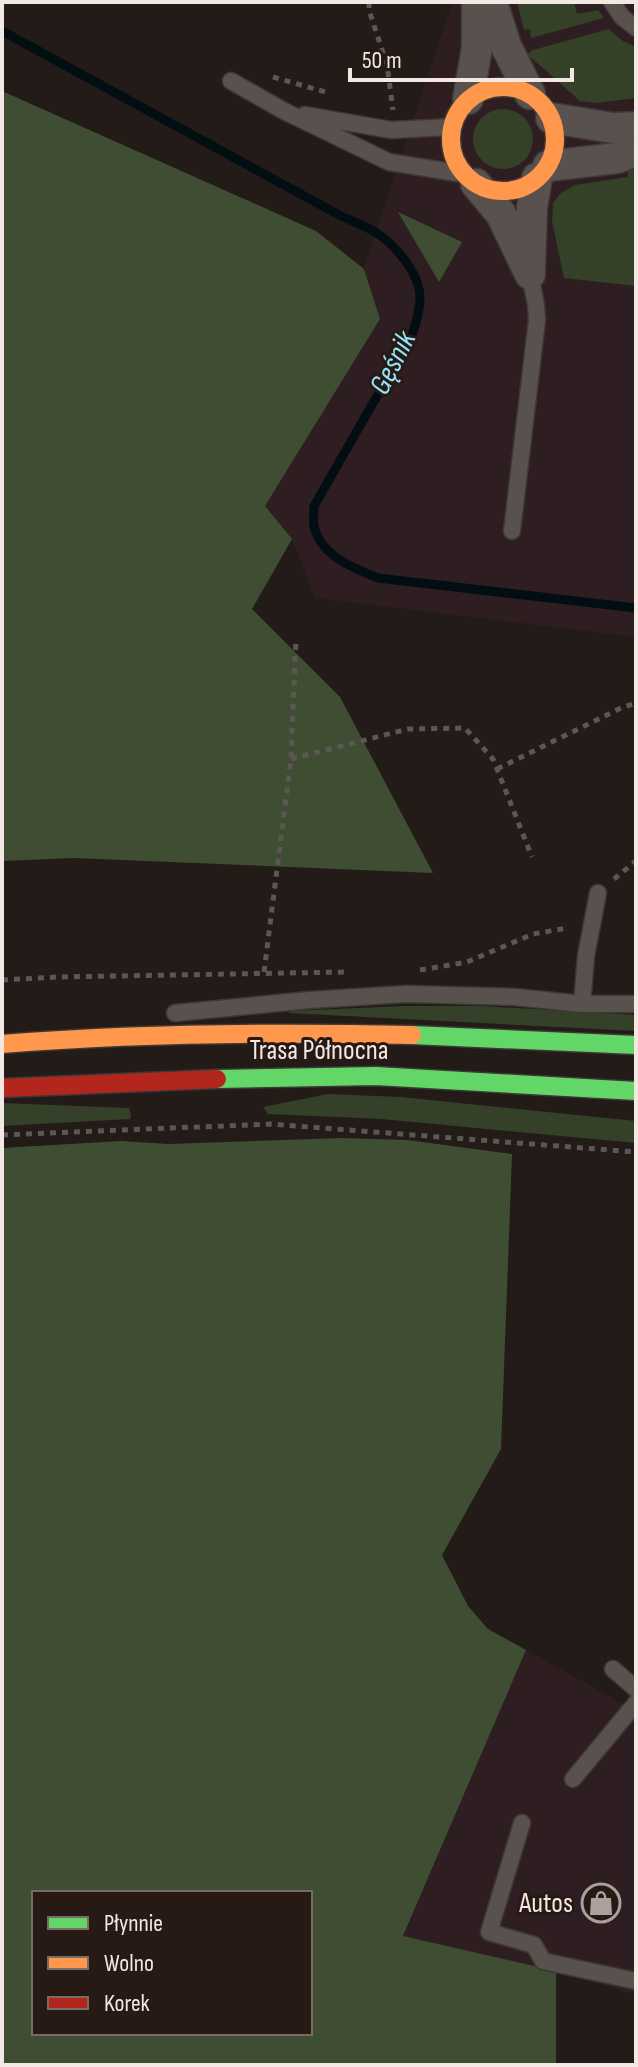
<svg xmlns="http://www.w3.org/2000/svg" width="638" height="2067" font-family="'Sofia Sans Condensed',sans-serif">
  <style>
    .commercial { fill: #2e1e22 }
    .green { fill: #344028 }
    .forest { fill: #3f4e32; fill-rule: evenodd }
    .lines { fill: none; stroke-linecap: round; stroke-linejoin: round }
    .stream { stroke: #030e13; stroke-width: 9 }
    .lane-casing { stroke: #3d3735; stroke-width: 19 }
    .street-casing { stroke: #3d3735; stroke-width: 33 }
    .fast-casing { stroke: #3d3735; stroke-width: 21 }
    .slow-casing { stroke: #3d3735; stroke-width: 21 }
    .jam-casing { stroke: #3d3735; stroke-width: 21 }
    .path { stroke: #5c5654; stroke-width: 5; stroke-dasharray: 6 6; stroke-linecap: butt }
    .lane { stroke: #58514e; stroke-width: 16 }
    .street { stroke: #58514e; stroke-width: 30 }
    .fast { stroke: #63d668; stroke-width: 18 }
    .slow { stroke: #ff974d; stroke-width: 18 }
    .jam { stroke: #b3261e; stroke-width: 18 }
    .labels { text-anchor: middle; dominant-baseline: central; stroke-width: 6; stroke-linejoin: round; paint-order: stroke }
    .street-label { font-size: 28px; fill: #f3e8e4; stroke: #271913 }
    .poi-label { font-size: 28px; fill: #f3e8e4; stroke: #271913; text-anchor: end }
    .water-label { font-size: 30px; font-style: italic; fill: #92e4fa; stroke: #271913 }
  </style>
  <rect width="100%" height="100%" fill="#221b18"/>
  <g class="commercial">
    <path d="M452,2H636V637L315,598L292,539L265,506L380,319L364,269Z"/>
    <path d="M526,1650L636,1711V1995L556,1971L403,1937Z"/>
  </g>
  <g class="green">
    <path d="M517,2H574L577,14L598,10L604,18L531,38L530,29L524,30Z"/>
    <path d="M609,29L621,40L636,47V98L597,103L580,101L527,54L533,50Z"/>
    <circle cx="503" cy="139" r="30"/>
    <path d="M636,167V286L564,278L552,221L553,203L561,193L575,185L628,177V169Z"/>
    <path d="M404,1006H480L636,1015V1031L288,1013L291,1011Z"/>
    <path d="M328,1094L401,1097L636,1121V1143L381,1119L268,1114L263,1107Z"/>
    <path d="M2,1103L129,1108L131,1115L130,1119L2,1126Z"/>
  </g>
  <g class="forest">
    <path d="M2,91L316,231L364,269L380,319L265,506L292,539L252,609L340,697L433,873L74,858L2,861Z"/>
    <path d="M398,212L462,242L439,282Z"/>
    <path d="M340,1138L407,1140L512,1154L501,1449L442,1555L468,1606L488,1629L526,1650L403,1936L556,1971V2065H2V1148L121,1141L168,1144ZM34,1893H310V2033H34Z"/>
  </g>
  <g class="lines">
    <path class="stream" d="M2,31L341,216C352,221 365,226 375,232C395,244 420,274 420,298C420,311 416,323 412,335L314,506C314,512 313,520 314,526C320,555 353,568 378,578L636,608"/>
    <g class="lane-casing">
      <g id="lane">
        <path d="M612,2L622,17L636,28"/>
        <path d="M231,81L284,111L389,162L463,174"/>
        <path d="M305,115L391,130L451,127"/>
        <path d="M512,531L537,320L536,305L530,274"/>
        <path d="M582,1004L586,956L598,893"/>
        <path d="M175,1013L310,1000L406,994L515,997L582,1004H636"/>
        <path d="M613,1669L636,1689"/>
        <path d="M573,1779L636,1703"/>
        <path d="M522,1823L489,1932L534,1945L543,1961L636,1981"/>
      </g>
    </g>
    <g class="street-casing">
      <g id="street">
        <path d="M492,2L506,46L530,94"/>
        <path d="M468,99L477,48V2"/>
        <path d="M551,118L613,128L636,127"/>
        <path d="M548,166L617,158L636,151"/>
        <path d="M476,184L501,214L530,274"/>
        <path d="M530,268L532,207L537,178"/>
      </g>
    </g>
    <g class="fast-casing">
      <g id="fast">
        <path d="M412,1035L636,1045"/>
        <path d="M217,1079L376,1076L636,1091"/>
      </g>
    </g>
    <g class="slow-casing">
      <g id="slow">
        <circle cx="503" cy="139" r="52"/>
        <path d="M2,1044C139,1033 275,1032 412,1035"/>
      </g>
    </g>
    <g class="jam-casing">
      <path id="jam" d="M2,1088L217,1079"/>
    </g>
    <g class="path">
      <path d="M369,2V10L387,65L393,110"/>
      <path d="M273,77L329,93"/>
      <path d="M291,759L408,729L465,728L493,759L532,857"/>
      <path d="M497,769L621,708L636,703"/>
      <path d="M614,879L636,861"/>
      <path d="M420,970L467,962L533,934L568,928"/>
      <path d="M264,972L291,759L296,639"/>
      <path d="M2,980L58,977L346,972"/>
      <path d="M2,1135L270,1124L636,1152"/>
    </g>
    <use href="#lane" class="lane"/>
    <use href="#street" class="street"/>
    <use href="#fast" class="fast"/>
    <use href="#slow" class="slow"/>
    <use href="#jam" class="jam"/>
  </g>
  <defs>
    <g id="shop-ring" transform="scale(2)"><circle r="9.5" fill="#271913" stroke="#aaa09d" stroke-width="1.5"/><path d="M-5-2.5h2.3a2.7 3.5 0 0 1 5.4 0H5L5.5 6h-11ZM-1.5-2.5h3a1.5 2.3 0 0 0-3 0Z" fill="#aaa09d"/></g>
  </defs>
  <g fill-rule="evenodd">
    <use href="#shop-ring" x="601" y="1903"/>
  </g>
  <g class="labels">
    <g class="street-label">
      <text x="319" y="1050">Trasa Północna</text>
    </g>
    <g class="poi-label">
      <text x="573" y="1903">Autos</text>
    </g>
    <g class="water-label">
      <text transform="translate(393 363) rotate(-63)">Gęśnik</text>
    </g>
  </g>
  <rect width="638" height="2067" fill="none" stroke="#f3e8e4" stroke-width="8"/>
  <rect x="32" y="1891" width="280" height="144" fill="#271913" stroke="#796c67" stroke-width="2"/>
  <rect x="48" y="1917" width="40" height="12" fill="#63d668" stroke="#796c67" stroke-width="2"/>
  <text x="104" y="1931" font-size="24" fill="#f3e8e4">Płynnie</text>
  <rect x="48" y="1957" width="40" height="12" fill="#ff974d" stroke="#796c67" stroke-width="2"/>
  <text x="104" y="1971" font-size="24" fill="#f3e8e4">Wolno</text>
  <rect x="48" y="1997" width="40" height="12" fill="#b3261e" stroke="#796c67" stroke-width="2"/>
  <text x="104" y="2011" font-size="24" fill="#f3e8e4">Korek</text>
  <path d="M350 68v12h222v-12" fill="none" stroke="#f3e8e4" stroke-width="4"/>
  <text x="362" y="68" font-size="24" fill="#f3e8e4" stroke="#271913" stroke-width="6" paint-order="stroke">50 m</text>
</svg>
